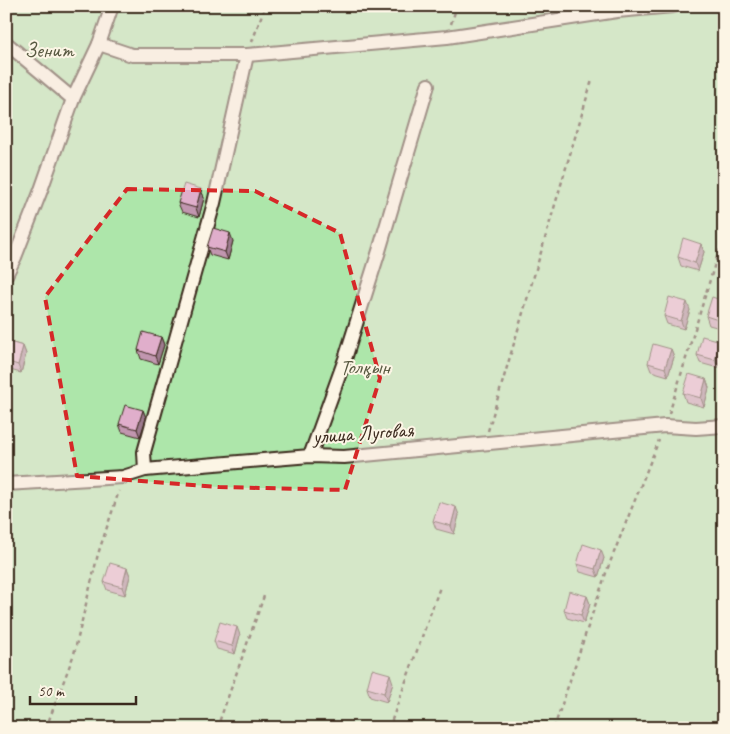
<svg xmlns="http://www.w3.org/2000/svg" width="730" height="734" font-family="Caveat,sans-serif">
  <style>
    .green { fill: #ade6aa; stroke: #748864 }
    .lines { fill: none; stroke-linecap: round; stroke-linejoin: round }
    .street-casing { stroke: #3b2a1e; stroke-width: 16 }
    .path { stroke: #3b2a1e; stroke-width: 2.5; stroke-dasharray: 4 4; stroke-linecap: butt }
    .street { stroke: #fcf5e5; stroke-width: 12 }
    .wall { fill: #c196af; stroke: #3b2a1e }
    .shaded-wall { fill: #9d7a8e; stroke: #3b2a1e }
    .building { fill: #e0aecb; stroke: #3b2a1e }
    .marked { fill: none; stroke: #d62828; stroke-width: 4; stroke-dasharray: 10 6; stroke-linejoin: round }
    .labels { text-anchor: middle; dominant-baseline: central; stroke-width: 4; stroke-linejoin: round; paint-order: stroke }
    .park-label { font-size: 21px; fill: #585941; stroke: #fcf5e5 }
    .street-label { font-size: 21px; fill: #3b2a1e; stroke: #fcf5e5 }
  </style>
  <rect width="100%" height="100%" fill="#f6e7e0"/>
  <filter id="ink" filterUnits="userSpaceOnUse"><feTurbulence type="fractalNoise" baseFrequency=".02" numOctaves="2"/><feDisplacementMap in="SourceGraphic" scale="10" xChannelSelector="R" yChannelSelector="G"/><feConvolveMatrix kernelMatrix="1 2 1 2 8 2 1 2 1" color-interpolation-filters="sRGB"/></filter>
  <g filter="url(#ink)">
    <rect class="green" x="6" y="6" width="718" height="722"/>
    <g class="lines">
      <g class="street-casing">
        <g id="street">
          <path d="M6,43L73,99"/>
          <path d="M99,44L132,55H247L447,37L617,11L673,6"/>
          <path d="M6,275L15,257L41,190L73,99L99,44L112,6"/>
          <path d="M310,456L345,359L379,251L428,85"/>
          <path d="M145,470L144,452L214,203L247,55"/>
          <path d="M6,484L123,477L145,470L310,456L344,457L665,426L696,428L724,426"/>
        </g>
      </g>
      <g class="path">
        <path d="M451,24L457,6"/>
        <path d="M252,42L265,6"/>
        <path d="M669,414L724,234"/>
        <path d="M488,431L592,80"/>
        <path d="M46,728L74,654L98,554L119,491"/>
        <path d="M217,728L264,596"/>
        <path d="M389,728L440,587"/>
        <path d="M554,728L607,570L659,440"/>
      </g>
      <use href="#street" class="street"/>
    </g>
    <g class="wall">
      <path d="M201,189L204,198L199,217L182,212L178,203Z"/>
      <path d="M233,241L228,260L210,255L207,247Z"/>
      <path d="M701,244L704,252L698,271L681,266L678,257Z"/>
      <path d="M724,301V329L709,325L706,316Z"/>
      <path d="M690,310L684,329L667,324L664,316Z"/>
      <path d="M161,337L164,345L158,364L141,359L138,350Z"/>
      <path d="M6,341L23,346L26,354L21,373L6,369Z"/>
      <path d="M671,349L674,357L668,376L651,371L648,363Z"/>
      <path d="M723,349L718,368L700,363L697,355Z"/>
      <path d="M706,379L709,388L704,407L686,402L683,393Z"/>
      <path d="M143,410L146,418L140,437L122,432L119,424Z"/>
      <path d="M459,515L454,534L436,529L433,521Z"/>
      <path d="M604,558L598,577L580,572L577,564Z"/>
      <path d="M127,568L130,576L125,595L107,590L104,582Z"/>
      <path d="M587,596L590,604L584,623L567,618L564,610Z"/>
      <path d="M240,635L235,654L217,649L214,641Z"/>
      <path d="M393,683L387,702L370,697L367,688Z"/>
    </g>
    <g class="shaded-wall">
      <path d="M201,189L204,198L199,217L196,208Z"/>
      <path d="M230,233L233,241L228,260L225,252Z"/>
      <path d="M701,244L704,252L698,271L695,263Z"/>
      <path d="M687,302L690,310L684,329L681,321Z"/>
      <path d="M161,337L164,345L158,364L155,356Z"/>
      <path d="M720,341L723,349L718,368L715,360Z"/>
      <path d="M23,346L26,354L21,373L18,365Z"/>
      <path d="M671,349L674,357L668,376L665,368Z"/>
      <path d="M706,379L709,388L704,407L701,398Z"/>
      <path d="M143,410L146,418L140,437L137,429Z"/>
      <path d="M456,507L459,515L454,534L451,526Z"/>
      <path d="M601,550L604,558L598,577L595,569Z"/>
      <path d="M127,568L130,576L125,595L122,587Z"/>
      <path d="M587,596L590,604L584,623L581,615Z"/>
      <path d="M237,627L240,635L235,654L232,646Z"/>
      <path d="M390,674L393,683L387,702L384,693Z"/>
    </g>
    <g class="building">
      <path d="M184,184L201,189L196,208L178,203Z"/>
      <path d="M213,228L230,233L225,252L207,247Z"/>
      <path d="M683,238L701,244L695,263L678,257Z"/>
      <path d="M669,297L687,302L681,321L664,316Z"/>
      <path d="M712,297L724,301V322L706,316Z"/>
      <path d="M143,332L161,337L155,356L138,350Z"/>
      <path d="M702,336L720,341L715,360L697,355Z"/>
      <path d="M6,341L23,346L18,365L6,361Z"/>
      <path d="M653,344L671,349L665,368L648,363Z"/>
      <path d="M689,374L706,379L701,398L683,393Z"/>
      <path d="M125,405L143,410L137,429L119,424Z"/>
      <path d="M439,502L456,507L451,526L433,521Z"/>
      <path d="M583,544L601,550L595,569L577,564Z"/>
      <path d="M110,563L127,568L122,587L104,582Z"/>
      <path d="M569,591L587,596L581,615L564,610Z"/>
      <path d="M220,622L237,627L232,646L214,641Z"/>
      <path d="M372,669L390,674L384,693L367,688Z"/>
    </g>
  </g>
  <path d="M0 0H730V734H0ZM127,189L255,191L340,233L380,378L345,490L219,487L77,476L45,297Z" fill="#f6e7e0" fill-opacity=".55" fill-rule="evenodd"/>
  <path class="marked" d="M127,189L255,191L340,233L380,378L345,490L219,487L77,476L45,297Z"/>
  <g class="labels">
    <g class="park-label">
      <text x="49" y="50">Зенит</text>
      <text x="365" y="367">Толқын</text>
    </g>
    <g class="street-label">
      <text transform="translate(363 433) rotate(-4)">улица Луговая</text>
    </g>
  </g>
  <rect width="730" height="734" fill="none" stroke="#fcf5e5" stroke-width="25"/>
  <rect x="12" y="12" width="705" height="709" fill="none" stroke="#3b2a1e" stroke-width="2" filter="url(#ink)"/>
  <path d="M30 696v8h106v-8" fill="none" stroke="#3b2a1e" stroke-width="2.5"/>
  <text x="38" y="696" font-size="15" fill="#3b2a1e" stroke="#fcf5e5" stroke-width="4" paint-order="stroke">50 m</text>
</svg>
